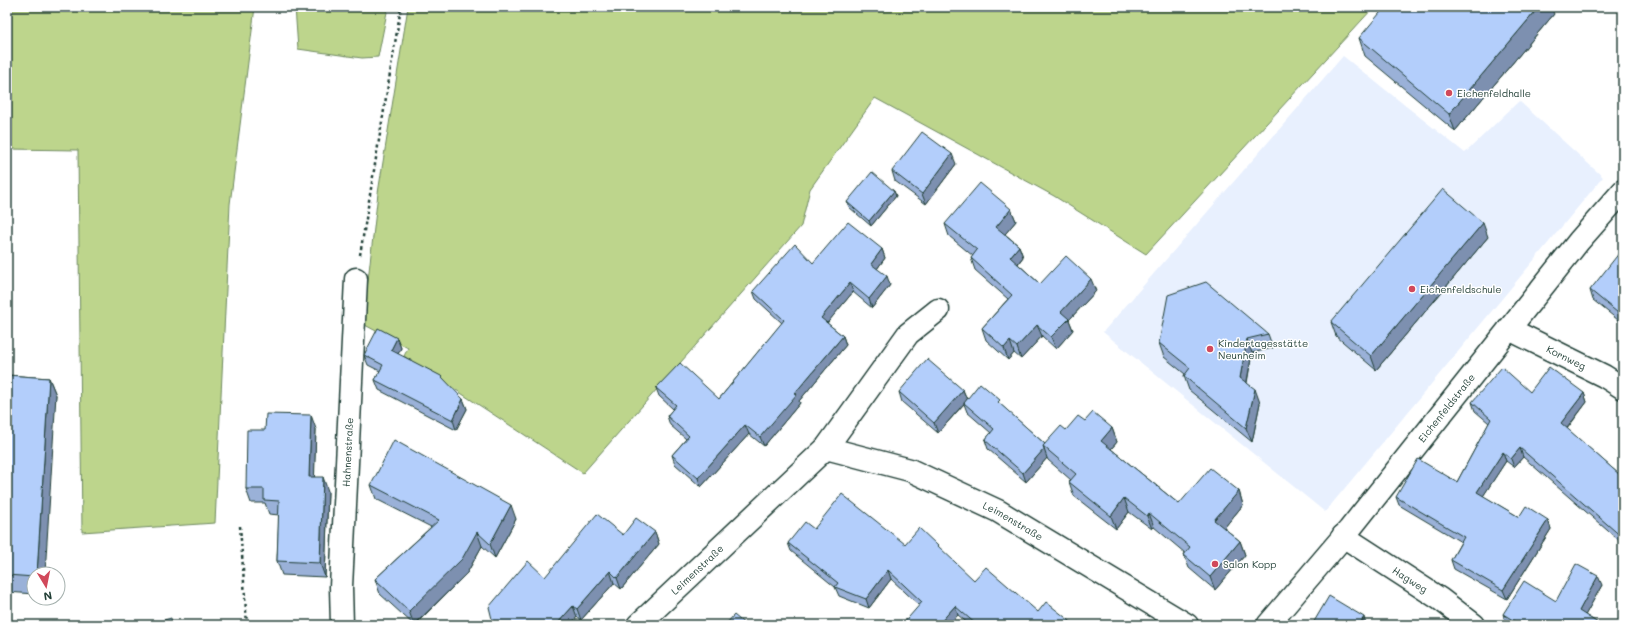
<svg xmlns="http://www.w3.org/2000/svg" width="1630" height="632" font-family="Mali,sans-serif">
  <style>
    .built { fill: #e8f0fe }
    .green { fill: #bdd58c; stroke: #6e8960 }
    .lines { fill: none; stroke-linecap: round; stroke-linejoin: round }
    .minor-casing { stroke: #1f3d34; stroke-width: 25 }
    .path { stroke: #1f3d34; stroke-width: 2.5; stroke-dasharray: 3 3; stroke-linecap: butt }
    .minor { stroke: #fff; stroke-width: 22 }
    .wall { fill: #9ab1d8; stroke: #1f3d34 }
    .shaded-wall { fill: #7d90b0; stroke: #1f3d34 }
    .building { fill: #b3cefb; stroke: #1f3d34 }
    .poi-dot { fill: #d1495b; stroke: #fff; stroke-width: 1.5 }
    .labels { text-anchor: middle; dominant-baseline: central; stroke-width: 3; stroke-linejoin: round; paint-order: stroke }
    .poi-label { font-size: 10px; fill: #1f3d34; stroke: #fff; text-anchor: start }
    .street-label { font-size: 10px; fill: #1f3d34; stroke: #fff }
  </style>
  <rect width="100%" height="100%" fill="#fff"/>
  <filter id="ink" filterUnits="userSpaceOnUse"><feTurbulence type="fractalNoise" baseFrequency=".025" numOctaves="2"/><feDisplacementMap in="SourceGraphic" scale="8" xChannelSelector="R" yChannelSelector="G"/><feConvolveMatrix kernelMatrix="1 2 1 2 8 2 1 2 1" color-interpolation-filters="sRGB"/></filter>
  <g filter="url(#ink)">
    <path class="built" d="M1343,56L1465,153L1519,101L1603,177L1325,512L1103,332Z"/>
    <g class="green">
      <path d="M7,7H255L230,204L215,523L82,532L78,150L7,149Z"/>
      <path d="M295,7H388L378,57L362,58L298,49Z"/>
      <path d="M408,7H1374L1146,254L1054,196L875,98L810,189L801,226L583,473L404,356L408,348L363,324L378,193Z"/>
    </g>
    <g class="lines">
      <g class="minor-casing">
        <g id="minor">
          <path id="s1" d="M1509,329L1604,376L1623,388"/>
          <path d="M826,448L908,334L938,310"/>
          <path id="s2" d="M1343,536L1440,599L1474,625"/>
          <path id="s3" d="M342,625L341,587L356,279"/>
          <path id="s4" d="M638,625L826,448L910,470L998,511L1187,625"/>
          <path id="s5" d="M1268,625L1349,530L1579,241L1623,191"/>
        </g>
      </g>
      <g class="path">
        <path d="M360,255L401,7"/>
        <path d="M240,526L247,625"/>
      </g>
      <use href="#minor" class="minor"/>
    </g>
    <g class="wall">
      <path d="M1554,14L1455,131L1365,56L1359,38Z"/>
      <path d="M956,164L926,204L895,181L892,171Z"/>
      <path d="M894,191L896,196L871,226L849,207L847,202Z"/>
      <path d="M1011,209L1016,221L1005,234L1019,246L1023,257L1018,264L1040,284L1096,291L1069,320L1073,330L1056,349L1042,336L1021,359L1014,353L1008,360L986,340L982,328L1008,299L975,270L971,258L973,256L949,236L945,224Z"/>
      <path d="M1488,237L1376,370L1336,336L1331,322Z"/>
      <path d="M882,249L885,258L877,269L890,285L872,308L853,292L827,323L843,336L846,345L799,401L800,403L764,446L749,434L701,487L675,464L672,455L686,439L670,425L667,416L673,409L659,396L656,388L719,399L782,323L756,299L753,291L813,263Z"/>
      <path d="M1623,254V324L1593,300L1590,290Z"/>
      <path d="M1268,334L1273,348L1252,353L1247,383L1260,403L1252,442L1189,390L1184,376L1185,374L1164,357L1159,343Z"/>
      <path d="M397,338L401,348L398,354L463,399L467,409L456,430L379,390L375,380L380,371L368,365L364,355Z"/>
      <path d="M7,375L49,378L56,395L34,574V594L7,592Z"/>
      <path d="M963,390L967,399L1002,406L1045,444L1066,430L1085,421L1112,428L1117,442L1111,449L1179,504L1239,491L1243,505L1224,528L1240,541L1245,555L1215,590L1189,568L1184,555L1185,553L1154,527L1152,529L1129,512L1116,529L1074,496L1069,482L1071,480L1048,460L1047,458L1026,482L988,449L985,440L991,433L967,412L964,404L938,433L902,402L899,392Z"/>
      <path d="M1530,392L1584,393L1587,402L1567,429L1620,475L1623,472V544L1523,457L1514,467L1506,461L1483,496L1519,517L1548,520L1551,529L1507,599L1454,569L1451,560L1461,542L1399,505L1396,497L1457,482L1489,423L1475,411L1472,402Z"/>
      <path d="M316,429L314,477L328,491L325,577L282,575L277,561L279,515L269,514L265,503H251L246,489L265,430Z"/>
      <path d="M371,485L516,519L495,558L482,546L467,573L415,625H414L380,594L375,579L431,527L376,499Z"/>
      <path d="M814,529L905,544L974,580L1038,612L1075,625H970L958,615L919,605L891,579L869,608L839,596L835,587L791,551L788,543Z"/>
      <path d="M655,532L659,544L621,589L614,583L581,620L577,617L570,625H491L545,577L623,535Z"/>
      <path d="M1602,585L1585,615L1601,625H1509L1506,624L1503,614L1556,601Z"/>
    </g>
    <g class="shaded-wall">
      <path d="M1539,7H1551L1554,14L1455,131L1449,114Z"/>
      <path d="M952,154L956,164L926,204L922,194Z"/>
      <path d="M894,191L896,196L871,226L869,221Z"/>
      <path d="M1011,209L1016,221L1001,239L996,227Z"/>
      <path d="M1483,223L1488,237L1376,370L1371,356Z"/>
      <path d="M1019,246L1023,257L1014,268L1010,257Z"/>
      <path d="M882,249L885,258L874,273L871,264Z"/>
      <path d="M887,276L890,285L872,308L869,299Z"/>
      <path d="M1091,279L1096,291L1069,320L1073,330L1056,349L1051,337L1061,312Z"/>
      <path d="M850,283L853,292L824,327L821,318Z"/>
      <path d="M1037,325L1042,336L1021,359L1017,347Z"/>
      <path d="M843,336L846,345L799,401L800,403L764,446L760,437L795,393Z"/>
      <path d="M397,338L401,348L395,360L391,350Z"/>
      <path d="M1247,339L1252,353L1245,392L1240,378Z"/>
      <path d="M1010,341L1014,353L1008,360L1004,348Z"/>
      <path d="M49,378L56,395L45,574H37Z"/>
      <path d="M1255,389L1260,403L1252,442L1246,428Z"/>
      <path d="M963,390L967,400L938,433L934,423Z"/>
      <path d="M1584,393L1587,402L1564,432L1561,423Z"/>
      <path d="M463,399L467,409L456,430L453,420Z"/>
      <path d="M311,415L316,429L314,491L309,477Z"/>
      <path d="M745,425L749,434L701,487L698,478Z"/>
      <path d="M1112,428L1117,442L1106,455L1101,441Z"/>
      <path d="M1520,448L1523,457L1514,467L1511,459Z"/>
      <path d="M1044,449L1047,458L1026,482L1023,473Z"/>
      <path d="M1503,452L1506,461L1480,501L1477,492Z"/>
      <path d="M323,477L328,491L325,577L320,563Z"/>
      <path d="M1239,491L1243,505L1219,534L1214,520Z"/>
      <path d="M1124,498L1129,512L1116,529L1111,516Z"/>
      <path d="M511,505L516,519L495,558L490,544Z"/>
      <path d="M1149,513L1154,527L1152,529L1147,516Z"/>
      <path d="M1548,520L1551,529L1507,599L1503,590Z"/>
      <path d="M477,532L482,546L467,573L414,625L409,611Z"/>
      <path d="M655,532L659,544L621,589L617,578Z"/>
      <path d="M1240,541L1245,555L1215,590L1210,577Z"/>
      <path d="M888,570L891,579L869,608L866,599Z"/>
      <path d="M610,571L614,583L581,620L577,609Z"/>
      <path d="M1598,576L1602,585L1582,621L1579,611Z"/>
      <path d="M573,606L577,617L570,625H556Z"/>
      <path d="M955,606L958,615L949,625H938Z"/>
      <path d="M1364,617L1366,625H1359Z"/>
    </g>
    <g class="building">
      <path d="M1385,7H1539L1449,114L1359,38Z"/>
      <path d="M922,132L952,154L922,194L892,171Z"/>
      <path d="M872,172L894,191L869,221L847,202Z"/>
      <path d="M980,183L1011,209L996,227L1019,246L1010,257L1040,284L1066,256L1091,279L1061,312L1069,319L1051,337L1037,325L1017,347L1010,341L1004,348L982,328L1012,295L971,258L977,250L945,224Z"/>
      <path d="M1443,189L1483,223L1371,356L1331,322Z"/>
      <path d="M848,222L882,249L871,264L887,276L869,299L850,283L821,318L843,336L795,393L797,394L760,437L745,425L698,478L672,455L689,436L667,416L676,405L656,388L680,363L719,399L784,320L753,291L795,244L813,263Z"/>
      <path d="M1620,252L1623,254V317L1590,290Z"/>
      <path d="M1206,282L1268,334L1247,339L1240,378L1255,389L1246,428L1184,376L1190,368L1159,343L1168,295Z"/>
      <path d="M378,328L397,338L391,350L441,376L463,399L453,420L375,380L383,365L364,355Z"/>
      <path d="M927,359L963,390L934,423L899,392Z"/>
      <path d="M1502,367L1530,392L1549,367L1584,393L1561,423L1620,475L1623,472V538L1520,448L1511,459L1503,452L1477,492L1519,517L1526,506L1548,520L1503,590L1451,560L1464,537L1396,497L1418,459L1457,482L1491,419L1472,402Z"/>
      <path d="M7,375L49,378L37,574H34V577L7,575Z"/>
      <path d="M980,383L1000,400L998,402L1045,444L1043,446L1044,449L1023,473L985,440L994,429L964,403Z"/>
      <path d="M1093,412L1112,428L1101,441L1179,504L1210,468L1239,491L1214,520L1240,541L1210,577L1184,555L1190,547L1149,513L1147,516L1124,498L1111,516L1069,482L1076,474L1043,446L1061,426L1066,430L1078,416L1085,421Z"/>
      <path d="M266,414L311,415L309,477H323L320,563L277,561L279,501L264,500V489H246L247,430H265Z"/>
      <path d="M394,440L511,505L490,544L477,532L462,559L409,611L375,579L439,520L371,485Z"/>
      <path d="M842,494L905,544L919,528L974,580L986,567L1038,612L1046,602L1075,625H977L955,606L938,625H902L922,602L888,570L866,599L835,587L838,583L788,543L805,522L814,529Z"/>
      <path d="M597,514L623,535L636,518L655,532L617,578L610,571L577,609L573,606L556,625L553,623L551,625H491L493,623L489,607L528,561L545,577Z"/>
      <path d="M1576,564L1598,576L1579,611L1601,625H1521L1503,614L1524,581L1556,601Z"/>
      <path d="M1329,596L1364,617L1359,625H1312Z"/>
      <path d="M734,615L746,625H725Z"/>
      <path d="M171,618L172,625H147Z"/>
    </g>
  </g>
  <g class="poi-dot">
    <circle cx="1449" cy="93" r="4"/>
    <circle cx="1412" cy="289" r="4"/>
    <circle cx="1210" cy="349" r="4"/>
    <circle cx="1215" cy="564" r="4"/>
  </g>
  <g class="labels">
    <g class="poi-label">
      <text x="1457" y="93">Eichenfeldhalle</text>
      <text x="1420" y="289">Eichenfeldschule</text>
      <text x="1218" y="343">Kindertagesstätte<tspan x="1218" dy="12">Neunheim</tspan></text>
      <text x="1223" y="564">Salon Kopp</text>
    </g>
    <g class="street-label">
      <text stroke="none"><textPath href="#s1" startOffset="64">Kornweg</textPath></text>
      <text stroke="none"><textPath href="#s5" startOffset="281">Eichenfeldstraße</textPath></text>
      <text stroke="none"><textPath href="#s3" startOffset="173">Hahnenstraße</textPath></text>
      <text stroke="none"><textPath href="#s4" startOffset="460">Leimenstraße</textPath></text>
      <text stroke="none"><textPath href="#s4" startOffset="81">Leimenstraße</textPath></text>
      <text stroke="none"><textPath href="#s2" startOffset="80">Hagweg</textPath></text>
    </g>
  </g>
  <rect width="1630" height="632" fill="none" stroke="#fff" stroke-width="24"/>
  <rect x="12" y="12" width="1606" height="608" fill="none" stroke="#1f3d34" stroke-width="1.5" filter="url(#ink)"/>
  <g transform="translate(46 586) rotate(170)"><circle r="19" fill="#ffffff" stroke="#a5b1ae"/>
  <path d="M0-3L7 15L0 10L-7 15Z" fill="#d1495b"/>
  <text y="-6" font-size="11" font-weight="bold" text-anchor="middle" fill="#1f3d34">N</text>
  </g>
</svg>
